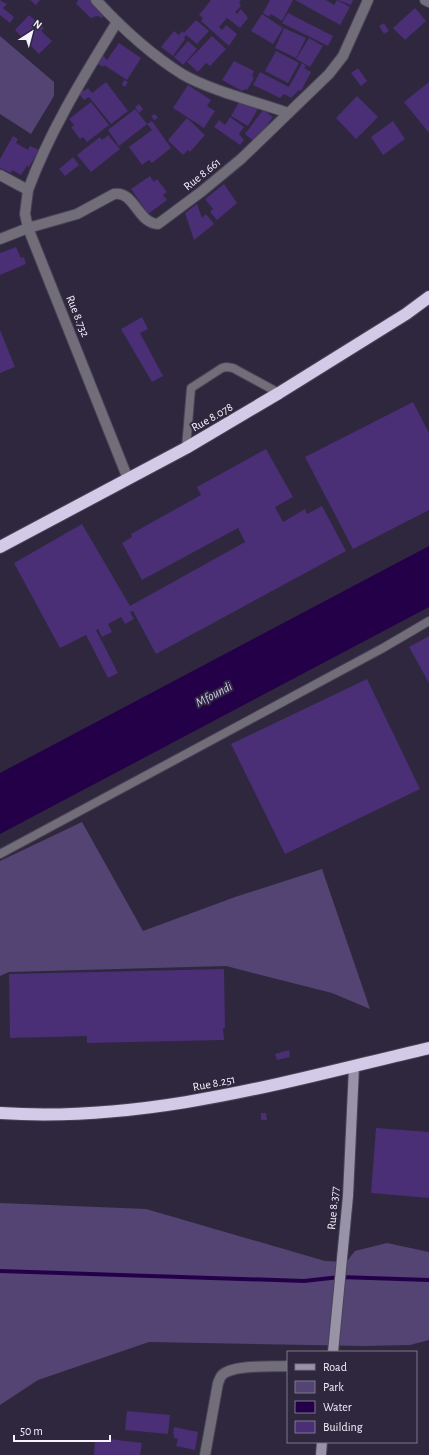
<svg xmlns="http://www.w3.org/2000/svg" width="429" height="1455" font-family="'Alegreya Sans',sans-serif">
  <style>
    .green { fill: #544473 }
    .water { fill: #240049 }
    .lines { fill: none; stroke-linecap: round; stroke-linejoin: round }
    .stream { stroke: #240049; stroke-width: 4 }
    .building { fill: #4a2e76 }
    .lane-casing { stroke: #4a4358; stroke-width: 10 }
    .street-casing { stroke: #4a4358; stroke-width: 12 }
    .secondary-casing { stroke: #4a4358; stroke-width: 12 }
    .highway-casing { stroke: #4a4358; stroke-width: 14 }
    .lane { stroke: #716e79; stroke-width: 8 }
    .street { stroke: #716e79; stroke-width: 10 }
    .secondary { stroke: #9893a6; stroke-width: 10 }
    .highway { stroke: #d2cae7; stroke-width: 12 }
    .labels { text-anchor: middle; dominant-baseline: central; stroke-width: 4; stroke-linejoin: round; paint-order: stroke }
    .street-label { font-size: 12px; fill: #f5f1fd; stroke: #2e273d }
    .water-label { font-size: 13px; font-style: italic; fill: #d4c7f2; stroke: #2e273d }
  </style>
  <rect width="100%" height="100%" fill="#2e273d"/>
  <g class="green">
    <path d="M0,36L54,82V96L31,134L0,114Z"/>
    <path d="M82,822L143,931L235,897L322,869L370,1009L332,993L226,966L9,972L0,976V861Z"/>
    <path d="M0,1203L146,1209L325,1261L346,1262L355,1251L387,1243L429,1252V1340L410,1345L364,1346L149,1342L38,1380L0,1405Z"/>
  </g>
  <path class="water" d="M429,546V607L0,834V773Z"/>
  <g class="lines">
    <path class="stream" d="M0,1271L304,1281L340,1277L429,1280"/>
  </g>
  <g class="building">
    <path d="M0,0L7,4L3,8L14,17L10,23L0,15Z"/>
    <path d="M30,0H40L36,5Z"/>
    <path d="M78,0H92L106,13L102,18L97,16L91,18L76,4Z"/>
    <path d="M211,0H239L241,1L239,3L241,6L235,12L237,14L241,9L248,18L240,28L227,18L219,27L222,30L226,25L237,34L229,46L201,21L203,18L199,15Z"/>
    <path d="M270,0H293L282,21L271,14L269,17L263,13Z"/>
    <path d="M295,0H326L334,5L337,0L350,7L340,25Z"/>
    <path d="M338,0H353L351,5Z"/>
    <path d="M415,8L426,21L405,40L393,28Z"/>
    <path d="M288,13L333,36L328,46L282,23Z"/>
    <path d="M262,14L283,28L273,44L251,31Z"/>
    <path d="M29,15L44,28L41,31L52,41L39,54L15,30Z"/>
    <path d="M196,20L209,31L197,44L186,35L184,38L185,39L173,56L161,47L174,31L179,35L182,31L184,33Z"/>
    <path d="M384,23L389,31L384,34L379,26Z"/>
    <path d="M284,28L306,38L296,58L275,48Z"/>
    <path d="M212,36L226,49L210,66L206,63L198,72L187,62Z"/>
    <path d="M309,38L323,46L310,67L296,59Z"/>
    <path d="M188,41L197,49L183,65L174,57Z"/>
    <path d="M119,43L141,58L127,80L104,65L103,67L96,63L102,54L107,60Z"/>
    <path d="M276,51L299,63L288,83L265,71Z"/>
    <path d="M234,61L254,71L252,76L254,78L247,90L245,89L242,91L222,80Z"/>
    <path d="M302,63L306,66L304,68L311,72L301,91L299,90L291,98L284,94L280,98L253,85L260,72L289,87Z"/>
    <path d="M358,68L367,81L361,86L351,73Z"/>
    <path d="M124,80L128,82L125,87L122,85Z"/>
    <path d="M106,82L128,111L111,124L89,97L84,100L78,93L82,88L84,91L88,88L92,93Z"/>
    <path d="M429,82V133L404,102Z"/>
    <path d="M188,85L211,100L207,106L215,111L204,128L173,108Z"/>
    <path d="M357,96L378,117L356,139L336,118Z"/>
    <path d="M246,100L259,107L248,126L231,116L239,102L243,104Z"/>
    <path d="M91,102L109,125L87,142L83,137L80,139L71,127L74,125L69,119Z"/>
    <path d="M139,104L143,109L139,113L135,107Z"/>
    <path d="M135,109L147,124L119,146L108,130Z"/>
    <path d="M263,110L273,117L261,133L252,140L245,134Z"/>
    <path d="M155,114L158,118L154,120L151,116Z"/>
    <path d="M230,117L244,127L239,134L244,140L240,145L214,127L219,120L225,125Z"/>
    <path d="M187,118L205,135L190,152L188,150L183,155L168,140Z"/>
    <path d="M152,121L171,148L152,163L149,160L142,165L129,147L152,130L147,124Z"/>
    <path d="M393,121L405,139L383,155L371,137Z"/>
    <path d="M108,135L120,149L91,172L77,155L100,137L102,140Z"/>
    <path d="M13,136L18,139L16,143L28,150L30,146L39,150L29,167L27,166L21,175L12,170L11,173L0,168V159Z"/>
    <path d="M73,157L79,165L65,176L59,169Z"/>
    <path d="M150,176L154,182L157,179L167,192L163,195L167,200L148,214L131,189Z"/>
    <path d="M224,184L237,203L217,220L210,212L213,209L205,199Z"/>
    <path d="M197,204L202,218L206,214L214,224L194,240L185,213Z"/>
    <path d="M16,247L21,258L24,257L26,264L0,275V253Z"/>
    <path d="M142,317L148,329L130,338L140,333L163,376L152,382L121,329Z"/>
    <path d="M0,330L15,367L0,373Z"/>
    <path d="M413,402L429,433V510L353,549L305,457Z"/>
    <path d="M266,449L293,497L275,507L283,522L305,509L307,514L322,506L346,551L156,654L133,611L130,612L134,619L125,624L121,617L108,624L112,632L102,637L98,629L96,630L118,673L108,678L86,635L60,648L14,563L82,524L130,606L245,542L238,528L142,580L122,543L132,537L131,534L201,495L197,487Z"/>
    <path d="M429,636V683L409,647Z"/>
    <path d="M367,679L420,789L285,854L231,744Z"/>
    <path d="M224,969L225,1028H223L224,1040L87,1043V1036L10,1038L9,974Z"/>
    <path d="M289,1050L290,1057L277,1060L275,1054Z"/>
    <path d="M261,1113H266L267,1120H261Z"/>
    <path d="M376,1128L429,1132V1198L371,1193Z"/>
    <path d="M127,1411L170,1415L168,1434L125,1430Z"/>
    <path d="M174,1427L198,1432L195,1450L176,1446L178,1439L174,1438V1434H173Z"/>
    <path d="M109,1439L142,1443L140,1455H94L95,1440L109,1442Z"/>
  </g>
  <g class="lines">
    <g class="lane-casing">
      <g id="lane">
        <path d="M186,448L191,388L222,368L226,367L233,368L279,393"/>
        <path d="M0,854L383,648L429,621"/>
      </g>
    </g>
    <g class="street-casing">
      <g id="street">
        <path d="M96,0C121,27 150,54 182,74C209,90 257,102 288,113"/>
        <path d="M425,0L429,2"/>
        <path d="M0,175L28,190L25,214L28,228L128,479"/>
        <path d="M28,190C50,130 84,76 117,22"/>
        <path d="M0,239L28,228L77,214L114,194C134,190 138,224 158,224L201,192L241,159L329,74L343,56L368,0"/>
        <path d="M205,1455L218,1383C219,1381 220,1377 222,1375C233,1364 273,1367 288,1366"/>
      </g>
    </g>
    <g class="secondary-casing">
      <g id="secondary">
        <path d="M333,1352L348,1196L354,1067"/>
        <path d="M321,1455L322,1442"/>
      </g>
    </g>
    <g class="highway-casing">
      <g id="highway">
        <path d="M0,547L186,448L279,393L406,314L429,297"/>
        <path d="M0,1113C147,1123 288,1081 429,1048"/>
      </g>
    </g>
    <use href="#lane" class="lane"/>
    <use href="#street" class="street"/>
    <use href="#secondary" class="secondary"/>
    <use href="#highway" class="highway"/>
  </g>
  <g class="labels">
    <g class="street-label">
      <text transform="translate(202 174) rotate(-39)">Rue 8.661</text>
      <text transform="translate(78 316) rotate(68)">Rue 8.732</text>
      <text transform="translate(212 417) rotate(-30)">Rue 8.078</text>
      <text transform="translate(214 1083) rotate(-11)">Rue 8.251</text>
      <text transform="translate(333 1208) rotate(-85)">Rue 8.377</text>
    </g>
    <g class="water-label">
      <text transform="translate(214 695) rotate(-28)">Mfoundi</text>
    </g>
  </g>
  <rect x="287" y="1351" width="130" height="92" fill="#2e273d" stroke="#7e788a"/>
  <rect x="295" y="1364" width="20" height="6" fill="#9893a6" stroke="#7e788a"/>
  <text x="323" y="1371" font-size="12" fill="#f5f1fd">Road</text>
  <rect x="295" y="1381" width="20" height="12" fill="#544473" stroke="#7e788a"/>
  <text x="323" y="1391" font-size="12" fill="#f5f1fd">Park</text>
  <rect x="295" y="1401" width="20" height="12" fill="#240049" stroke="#7e788a"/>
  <text x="323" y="1411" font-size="12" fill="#f5f1fd">Water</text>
  <rect x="295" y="1421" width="20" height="12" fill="#4a2e76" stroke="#7e788a"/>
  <text x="323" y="1431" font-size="12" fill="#f5f1fd">Building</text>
  <g transform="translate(32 32) rotate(36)" stroke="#2e273d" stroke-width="3" paint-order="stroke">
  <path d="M0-3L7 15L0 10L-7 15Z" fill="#f5f1fd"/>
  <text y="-6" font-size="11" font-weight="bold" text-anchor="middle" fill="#f5f1fd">N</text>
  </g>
  <path d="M14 1435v6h96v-6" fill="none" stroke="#f5f1fd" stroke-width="2"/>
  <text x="20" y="1435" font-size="12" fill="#f5f1fd" stroke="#2e273d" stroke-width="3" paint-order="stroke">50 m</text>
</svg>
